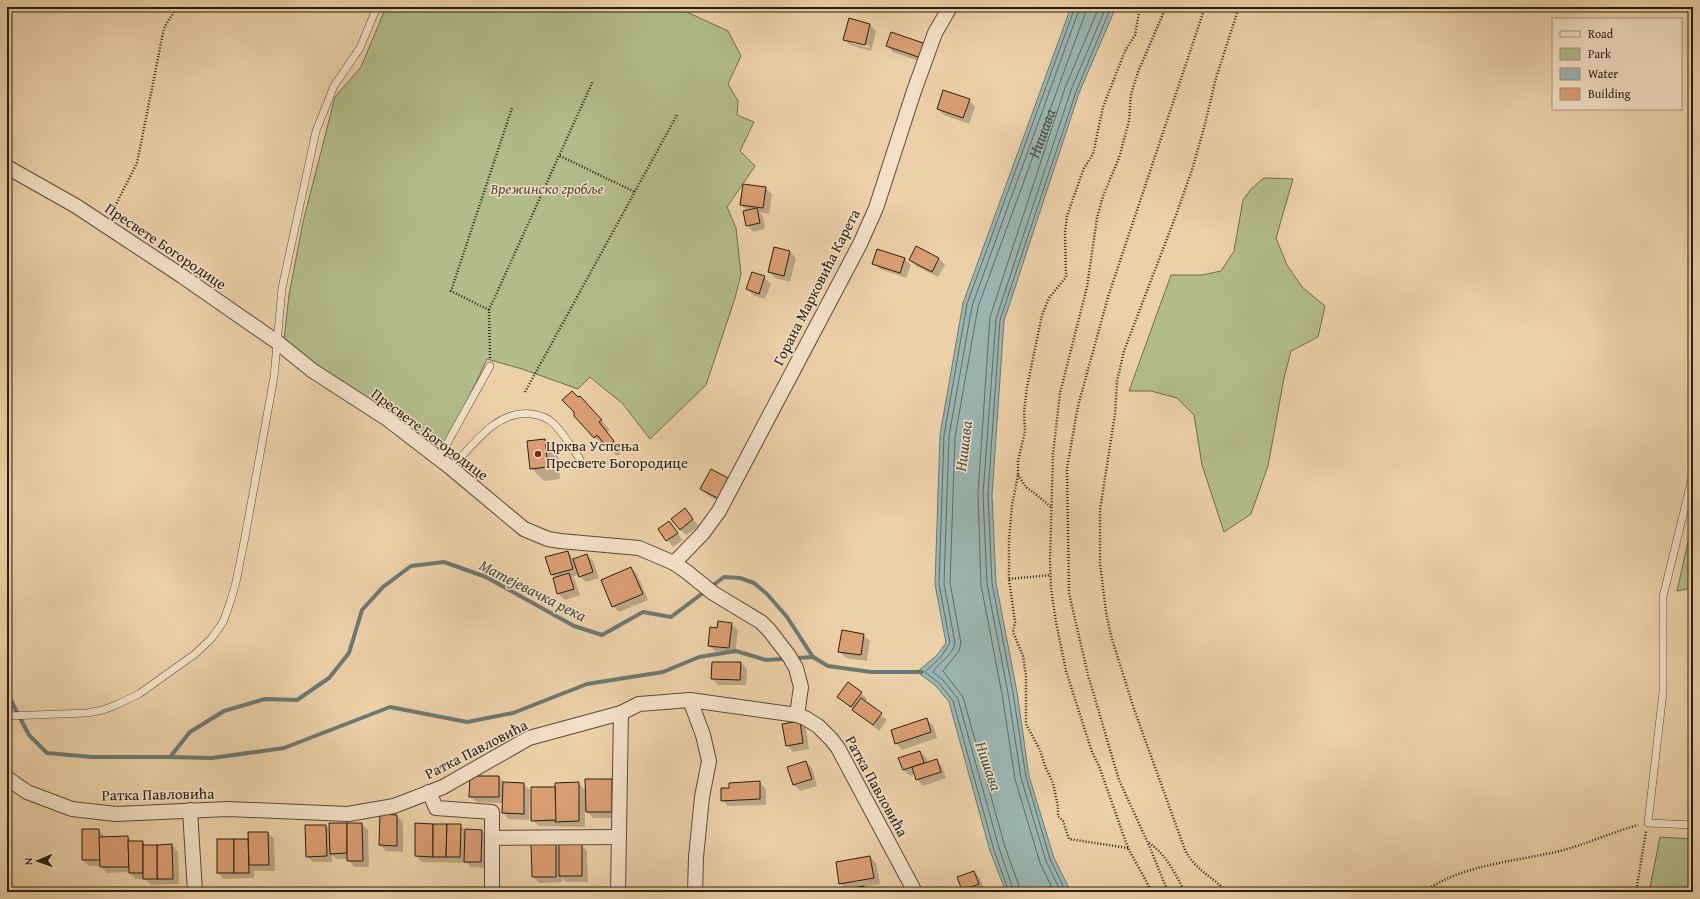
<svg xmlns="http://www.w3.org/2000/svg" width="1700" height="899" font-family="'Gentium Book Plus',serif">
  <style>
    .green { fill: #b2bc8b; stroke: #6d6d4f }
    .water { fill: #9ab5b0; stroke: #6c7971 }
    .shadow { fill: #0003; fill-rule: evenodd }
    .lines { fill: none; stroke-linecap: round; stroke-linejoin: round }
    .shore { stroke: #616a62; stroke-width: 1 }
    .stream { stroke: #6c7971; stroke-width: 4 }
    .building { fill: #da9e73; stroke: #281e13 }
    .lane-casing { stroke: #594a38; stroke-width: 8 }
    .street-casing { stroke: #594a38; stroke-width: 16 }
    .path { stroke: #281e13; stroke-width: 2.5; stroke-dasharray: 1 2; stroke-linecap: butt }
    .lane { stroke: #f3e0c6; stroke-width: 7 }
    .street { stroke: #f3e0c6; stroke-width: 14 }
    .poi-dot { fill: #8f2418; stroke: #f3e0c6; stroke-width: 1.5 }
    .labels { text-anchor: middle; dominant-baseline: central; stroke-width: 3; stroke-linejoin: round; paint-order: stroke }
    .park-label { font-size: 15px; font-style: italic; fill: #514d37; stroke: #f3e0c6 }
    .street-label { font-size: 15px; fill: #281e13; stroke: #f3e0c6 }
    .poi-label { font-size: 15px; fill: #281e13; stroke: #f3e0c6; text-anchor: start }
    .water-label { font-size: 16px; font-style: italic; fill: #4a4b42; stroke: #f3e0c6 }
  </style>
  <rect width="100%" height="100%" fill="#ecd0a8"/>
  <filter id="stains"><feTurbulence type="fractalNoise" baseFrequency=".005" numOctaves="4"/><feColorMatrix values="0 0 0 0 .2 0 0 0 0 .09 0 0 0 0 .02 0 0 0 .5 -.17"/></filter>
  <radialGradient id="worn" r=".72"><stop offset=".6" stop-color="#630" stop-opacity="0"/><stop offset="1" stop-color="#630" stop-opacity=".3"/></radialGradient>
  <g class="green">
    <path d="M386,7H676L728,31L741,56L728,84L738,101L737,115L754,122L740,151L755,166L727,207L736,228L741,274L735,298L706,385L650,439L623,404L590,377L578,389L522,369L487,359L444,451L338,381L284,340L289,295L303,222L335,97L361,67Z"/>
    <path d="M1264,178L1293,179L1276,238L1287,265L1302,287L1325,306L1318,337L1291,351L1284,378L1268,466L1251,514L1224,532L1202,465L1194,415L1177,398L1151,391H1129L1171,275H1202L1221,271L1234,251L1243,200L1251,189Z"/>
    <path d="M1693,520V588L1677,591Z"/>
    <path d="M1660,837L1693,839V892H1649Z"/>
  </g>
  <path class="water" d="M1071,7H1116L1079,93L1004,321L992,495L996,583L1017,692L1029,776L1054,858L1071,892H1006L990,851L949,702L936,686L917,672L937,655L946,643L935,584L940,435L963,303Z"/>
  <g class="shadow">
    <path d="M850,19L870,25L876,31L871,51L850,45L844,39ZM850,40L870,46L869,48L850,43Z"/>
    <path d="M891,33L927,64L893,52L887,46Z"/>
    <path d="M969,100L975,107L969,124L944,115L938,109Z"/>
    <path d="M765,188L772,194L769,214L759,212L763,216L765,229L753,232L747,225L748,211L741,205Z"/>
    <path d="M790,252L796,258L790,282L775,278L769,272Z"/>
    <path d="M938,258L945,265L938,277L916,266L910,260Z"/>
    <path d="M905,259L911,265L906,278L880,269L874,263Z"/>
    <path d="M764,277L771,284L765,299L753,295L747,289Z"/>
    <path d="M590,407L610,430L607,432L623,451L617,456L606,445L604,447L575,416Z"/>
    <path d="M545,440L558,453L560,479L544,481L531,468Z"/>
    <path d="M729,480L726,504L707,495L701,488Z"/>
    <path d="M685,510L699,526L686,535L680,529Z"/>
    <path d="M669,523L683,540L673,547L659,529Z"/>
    <path d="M568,552L574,560L587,555L593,561L599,578L586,582L579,575L572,577L575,580L580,595L565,600L558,593L555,578L552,575L547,558Z"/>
    <path d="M631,568L637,574L648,600L619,612L613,606Z"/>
    <path d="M731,624L738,630L735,654L715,651L709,645L718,629Z"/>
    <path d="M863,635L870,641L867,661L846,658L840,652Z"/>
    <path d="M741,663L747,669L746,685H718L712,678Z"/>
    <path d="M861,693L867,699L865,702L887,720L879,731L838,697Z"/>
    <path d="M926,719L933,725L937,738L902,750L896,743Z"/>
    <path d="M800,722L806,728L809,749L793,752L787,745Z"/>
    <path d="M920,752L926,758L928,763L936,760L942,766L946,778L923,786L917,779L915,774L910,776L904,770Z"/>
    <path d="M806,762L812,768L817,786L800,791L794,785L789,768Z"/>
    <path d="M499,777L505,783L524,784L530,790L529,820L509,819L503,813V803L477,802L470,796Z"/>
    <path d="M611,780L617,786L618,818H593L585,810V827L539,826L532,820L556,788L578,783L586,791Z"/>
    <path d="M759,782L766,789V805L728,806L722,800L730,789Z"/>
    <path d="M381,815L397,816L403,822V852L386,851L380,845Z"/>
    <path d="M362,824L368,830L369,867H354L348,859H337L332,855V862H313L307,856L326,826L331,830Z"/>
    <path d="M460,825L465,830L482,831L488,837L487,868L471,867L467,863L422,862L416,856Z"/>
    <path d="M99,830L105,837H128L133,842H142L146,846L172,845L178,852L179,884L151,885L145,879H136L129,872L107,873L101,866H89L83,860Z"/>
    <path d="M268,833L274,839L275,871H254V878L224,879L218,873V840H249Z"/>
    <path d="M555,844L560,849L581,844L587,851L588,882H566L562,878V882L539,883L533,876Z"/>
    <path d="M870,857L876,863L880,884L863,887L869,892H842L847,890L840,883L837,863Z"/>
    <path d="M974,872L980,878L984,890L979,892H965L963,889Z"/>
  </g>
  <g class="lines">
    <g class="shore">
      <path d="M1009,892L994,850L953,701L939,683L925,672L940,658L950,643L939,584L944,435L967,304L1075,7"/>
      <path d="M1014,892L999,848L958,699L943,680L933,672C939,662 953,655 955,643L944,584L949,436L972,306L1080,7"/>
      <path id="s1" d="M1020,892L1019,886L1005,847L963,697L943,671L959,651L961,643L950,583L955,437L978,307L1085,14L1086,7"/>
      <path d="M1054,892L1040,863L1015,779L1002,694L981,585L978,494L990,317L1065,88L1099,7"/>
      <path d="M1061,892L1046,861L1021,778L1008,693L987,584L983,494L996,319L1071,90L1106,7"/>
      <path d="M1066,892L1050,859L1026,777L1013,693L992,583L988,494L1000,320L1076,92L1111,7"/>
    </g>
    <g class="stream">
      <path d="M7,693L29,735L47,753L92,757H170L190,732L224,711L265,699L297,700L329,678L349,653L362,610L383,587L411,566L444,562L486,577L574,626L602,635L643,612L671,617L724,577L740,578L754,583L767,594L787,617L813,657L828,666L871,672H922"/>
      <path d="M170,757L212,758L284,748L390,707L467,722L513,713L587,684L663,672L699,657L736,651L766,660L813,657"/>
    </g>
  </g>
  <g class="building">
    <path d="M849,18L870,24L865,45L843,40Z"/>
    <path d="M891,32L926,44L921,58L886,46Z"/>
    <path d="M943,90L970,99L963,118L937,109Z"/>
    <path d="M743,184L766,187L763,208L740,205Z"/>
    <path d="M757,208L760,223L746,226L743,211Z"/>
    <path d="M916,246L939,258L932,272L909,260Z"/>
    <path d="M774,247L790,251L784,276L768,272Z"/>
    <path d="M877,249L905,258L900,273L872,264Z"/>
    <path d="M752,272L765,276L759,294L746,289Z"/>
    <path d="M572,391L578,397L580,396L602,420L599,422L614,441L607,447L597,435L594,438L574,416V412L562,400Z"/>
    <path d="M545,439L548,467L530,469L527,441Z"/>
    <path d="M711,469L730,479L719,499L700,489Z"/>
    <path d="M685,508L693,519L680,530L671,519Z"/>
    <path d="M669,521L678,533L666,541L658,529Z"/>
    <path d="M568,551L573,569L551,575L545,557Z"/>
    <path d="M587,554L593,572L579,577L573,559Z"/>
    <path d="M631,567L643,594L612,607L601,580Z"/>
    <path d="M569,573L574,589L557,594L553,578Z"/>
    <path d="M718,621L732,623L729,648L708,646L710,627L717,628Z"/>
    <path d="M842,630L864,634L861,655L838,652Z"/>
    <path d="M712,662H741L740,680L711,679Z"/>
    <path d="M848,682L862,692L851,707L837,697Z"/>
    <path d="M861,698L882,713L873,725L852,710Z"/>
    <path d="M927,718L931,732L895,744L891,730Z"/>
    <path d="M800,721L803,743L786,746L782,724Z"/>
    <path d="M920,751L924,763L903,770L898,758Z"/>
    <path d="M937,759L941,772L916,780L912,767Z"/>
    <path d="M806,761L812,779L793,785L787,767Z"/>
    <path d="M470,776H499V797H469Z"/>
    <path d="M585,779H612V812H586Z"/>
    <path d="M760,781V799L721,801V788H729V783Z"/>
    <path d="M503,782L524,783V814L502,813Z"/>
    <path d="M579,782V821L555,822V783Z"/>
    <path d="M531,787H555L556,820L531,821Z"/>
    <path d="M380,814L397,815V846L379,845Z"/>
    <path d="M329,823H347V853L330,854Z"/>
    <path d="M347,823H362L363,861H347Z"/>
    <path d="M415,823L433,824V857L415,856Z"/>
    <path d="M433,824H447L446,857H433Z"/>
    <path d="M447,824H461L460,857H446Z"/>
    <path d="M305,825H326L327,856L306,857Z"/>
    <path d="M82,829H99L100,860H82Z"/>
    <path d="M465,829L482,830L481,862H464Z"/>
    <path d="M248,832H268L269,865H249Z"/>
    <path d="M128,836L129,867H100L99,837Z"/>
    <rect x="217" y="839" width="17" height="34"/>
    <path d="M234,839H248L249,873H234Z"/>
    <path d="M128,841H143V873H129Z"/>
    <path d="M556,843V877H532L531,844Z"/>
    <path d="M582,843V876H559V844Z"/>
    <path d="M172,844L173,879H157V845Z"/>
    <rect x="143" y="845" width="14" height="34"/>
    <path d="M870,856L874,878L839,884L836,862Z"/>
    <path d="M974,871L979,884L962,890L957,877Z"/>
    <path d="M864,886L865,892H841V890Z"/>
    <rect x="713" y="891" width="45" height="1"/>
  </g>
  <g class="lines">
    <g class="lane-casing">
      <g id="lane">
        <path d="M439,458L490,366"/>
        <path d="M451,468C473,445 497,409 532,414C540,415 549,419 554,424C564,434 572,448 580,459"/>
        <path d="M1693,474L1663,597V692L1648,823L1693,825"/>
        <path d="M7,716L87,713L103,710L116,705L139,694L195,654L211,639L223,622L230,603L236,582L245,537L274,377L282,288L316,131L334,86L360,48L377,7"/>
      </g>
    </g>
    <g class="street-casing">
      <g id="street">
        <path d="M7,167L76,206L182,276L277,342L313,371L386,418L451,468L524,529L548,539L560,541L639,548L674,563L687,572L713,593L761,622L769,630L789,656L796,668L801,687L797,715"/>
        <path d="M674,563L703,533L719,511L860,244L876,208L914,91L935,33L950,7"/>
        <path d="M690,700L703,735L709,761L702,797L696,857L695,892"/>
        <path d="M7,778L27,792L72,809L116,814L228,809L348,814L394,806L443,787L529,738L621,713L639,704L690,700L797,715L805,718L818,726L831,739L838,748L915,892"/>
        <path d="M429,792L436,808L492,812V892"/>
        <path d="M190,810L195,892"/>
        <path d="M492,838L619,837"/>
        <path d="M618,892L621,713"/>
      </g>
    </g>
    <g class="path">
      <path d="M560,156L635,192"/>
      <path d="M111,214L137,163L164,28L177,7"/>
      <path d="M489,310L451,291L512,108"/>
      <path d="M490,358L489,310L593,81"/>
      <path d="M525,392L677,115"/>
      <path d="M1018,475L1026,487L1038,496L1051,507"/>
      <path d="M1009,579L1051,575"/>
      <path d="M1149,843C1167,855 1175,874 1185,892"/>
      <path d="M1128,848L1069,839L1063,821L1058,816V807L1053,783L1045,766L1040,750L1026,724V676L1023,656L1013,632L1015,622L1009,579V540L1012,505L1018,475V461L1025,431L1024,412L1027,387L1042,315L1049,298L1066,277L1065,233L1067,216L1084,168L1093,154L1103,107L1125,51L1135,35L1140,7"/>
      <path d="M1152,892L1128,848L1099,766L1092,752L1066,671L1056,622L1051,588L1050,560L1053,454L1060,393L1087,287L1097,218L1103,196L1119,158L1129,121L1131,94L1138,72L1166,7"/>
      <path d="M1168,892L1148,843L1119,780L1088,675L1069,593L1067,468L1078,406L1108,297L1205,7"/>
      <path d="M1227,892C1212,876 1196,871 1185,850L1134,709L1111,636L1106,612L1100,563V510L1115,414L1117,381L1124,351L1176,215L1192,170L1205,124L1216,78L1239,7"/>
      <path d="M1424,892C1460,865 1517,861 1560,851C1587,844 1612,832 1638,825"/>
      <path d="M1636,892L1646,831"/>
    </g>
    <use href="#lane" class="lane"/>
    <use href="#street" class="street"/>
  </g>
  <circle class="poi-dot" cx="538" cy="454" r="4"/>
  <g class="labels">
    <g class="park-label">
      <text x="547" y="188">Врежинско гробље</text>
    </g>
    <g class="street-label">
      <text transform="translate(166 246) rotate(34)">Пресвете Богородице</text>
      <text transform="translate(816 287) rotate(-63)">Горана Марковића Карета</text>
      <text transform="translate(430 434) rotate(37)">Пресвете Богородице</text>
      <text transform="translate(476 749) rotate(-27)">Ратка Павловића</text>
      <text transform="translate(877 786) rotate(61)">Ратка Павловића</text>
      <text transform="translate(158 794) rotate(-1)">Ратка Павловића</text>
    </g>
    <g class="poi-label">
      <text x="546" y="445">Црква Успења<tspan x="546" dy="17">Пресвете Богородице</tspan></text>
    </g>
    <g class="water-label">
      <text stroke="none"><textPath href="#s1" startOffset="794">Нишава</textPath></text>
      <text transform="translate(963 446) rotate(-83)">Нишава</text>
      <text transform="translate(533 590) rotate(27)">Матејевачка река</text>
      <text transform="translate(989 766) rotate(71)">Нишава</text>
    </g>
  </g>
  <rect width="1700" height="899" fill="none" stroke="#ecd0a8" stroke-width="24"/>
  <rect x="8" y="8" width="1684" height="883" fill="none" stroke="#281e13" stroke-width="2"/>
  <rect x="12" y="12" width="1676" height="875" fill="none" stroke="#281e13"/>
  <rect x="1552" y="18" width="130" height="92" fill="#f3e0c6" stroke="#a2927e"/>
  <rect x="1560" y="31" width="20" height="6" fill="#f3e0c6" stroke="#a2927e"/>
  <text x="1588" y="38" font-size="12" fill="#281e13">Road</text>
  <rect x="1560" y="48" width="20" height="12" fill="#b2bc8b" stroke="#a2927e"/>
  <text x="1588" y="58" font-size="12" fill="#281e13">Park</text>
  <rect x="1560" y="68" width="20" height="12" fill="#9ab5b0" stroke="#a2927e"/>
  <text x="1588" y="78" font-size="12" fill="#281e13">Water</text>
  <rect x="1560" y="88" width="20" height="12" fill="#da9e73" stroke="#a2927e"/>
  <text x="1588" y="98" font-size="12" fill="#281e13">Building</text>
  <g transform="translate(38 861) rotate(268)" stroke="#f3e0c6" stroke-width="3" paint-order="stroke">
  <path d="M0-3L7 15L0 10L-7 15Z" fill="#281e13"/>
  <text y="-6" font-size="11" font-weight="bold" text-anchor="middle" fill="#281e13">N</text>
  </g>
  <rect width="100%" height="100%" filter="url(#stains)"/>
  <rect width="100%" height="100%" fill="url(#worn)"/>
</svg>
